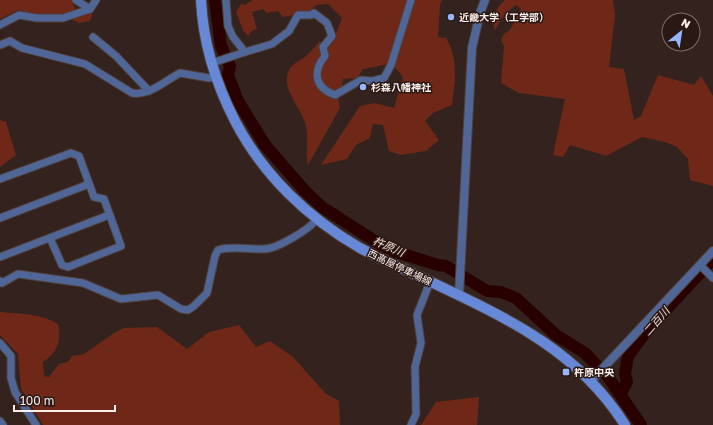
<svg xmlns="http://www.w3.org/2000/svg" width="713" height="425" font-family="'Golos Text','Noto Sans JP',sans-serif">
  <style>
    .green { fill: #6f2817 }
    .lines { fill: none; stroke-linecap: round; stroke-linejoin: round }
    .river { stroke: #290000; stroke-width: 12 }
    .minor-casing { stroke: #4f3f3a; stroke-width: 9 }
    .tertiary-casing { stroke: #4f3f3a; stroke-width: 10 }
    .secondary-casing { stroke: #4f3f3a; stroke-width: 12 }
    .minor { stroke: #506696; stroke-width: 7 }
    .tertiary { stroke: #506696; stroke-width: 8 }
    .secondary { stroke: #6788d6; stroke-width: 10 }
    .poi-dot { fill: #96b6fd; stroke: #291814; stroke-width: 1.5 }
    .labels { text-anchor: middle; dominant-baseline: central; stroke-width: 3; stroke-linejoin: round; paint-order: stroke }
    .poi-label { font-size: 10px; font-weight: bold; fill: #fbeeeb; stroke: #291814; text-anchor: start }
    .street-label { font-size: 10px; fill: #fbeeeb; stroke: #291814 }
    .water-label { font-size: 11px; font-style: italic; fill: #f2d8d1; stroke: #291814 }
  </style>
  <rect width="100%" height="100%" fill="#33221d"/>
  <g class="green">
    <path d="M0,0H72L77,15L90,10L92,15L90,21L79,23L64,15H36L18,10L0,19Z"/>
    <path d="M252,0H408L389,64L363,69L357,78L343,79L342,86L334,91L323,86L319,77L326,48L332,44L342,18L328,4L316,5L309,13L283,17L278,11L267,13L263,9L252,12L257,29L253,30L248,36L243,30L236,12L241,4L245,5Z"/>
    <path d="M413,0H442L440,5L438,37L446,38C459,59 455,82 452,105L433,113L425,121L439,140L426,151L401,155L389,151L383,125L373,124L370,138L356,145L347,159L321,165L360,106L375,103L394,108L403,77L393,65Z"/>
    <path d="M505,0H613L615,15L609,67L624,69L634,120L641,116L658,75L694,85L701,76L713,96V186L690,180L688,159L677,147L665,142L642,137L606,156L570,145L563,157L553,155L565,99L519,93L501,83L504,46L501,40L504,34L510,30L521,9L516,5C506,12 500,19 495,31C491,19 496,7 505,0Z"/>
    <path d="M320,41L323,55L316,63V85L332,98L338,97L340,108L308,165C305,152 309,139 306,126C302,107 276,85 292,66C296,62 301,60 305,57C311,52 315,46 320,41Z"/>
    <path d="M0,120L6,122L16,155L0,167Z"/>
    <path d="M0,312C21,314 40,313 58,324C62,342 57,352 43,362L44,376L49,377L59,364L68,362L72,356L84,354L114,333L124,328L157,327L187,349L209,332L239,325L256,347L270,341L293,357L326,394L339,401L340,425H43L21,389L18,354L0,335Z"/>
    <path d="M479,397L477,425H421L436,402Z"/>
  </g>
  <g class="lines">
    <g class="river">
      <path d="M215,0L221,46L230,66L228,75L238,101L265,145L305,191L322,207L378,243L393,251L438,265L446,266L487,291L501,292L516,298L556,335L585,353L608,377L641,425"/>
      <path d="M621,393L627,382L625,374L628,356L649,328L713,259"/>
    </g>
    <g class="minor-casing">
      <g id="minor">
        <path d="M76,0L90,9"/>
        <path d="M0,25L19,15L37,18H63L90,9L96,0"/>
        <path d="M93,37L116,56L149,91"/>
        <path d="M0,45L10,41L22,48L85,64L132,93C149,96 165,81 180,73L209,78L216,77"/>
        <path d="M245,52L272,44L289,31L298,15H311L314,13L327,23L332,36L323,47L325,56C312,72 315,88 335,95L361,80L372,81L384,78L391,65L411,0"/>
        <path d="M212,63L245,52L233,37L228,26L226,0"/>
        <path d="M0,179L71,153L79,156L94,197L104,199L121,246L68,267L62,265L50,238"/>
        <path d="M0,218L89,184"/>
        <path d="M0,257L109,215"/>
        <path d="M700,265L713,278"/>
        <path d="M0,281L2,283L18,274L83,283L121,299L158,295L181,309L188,310L194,306L207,293L215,256L218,250C233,245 249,250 264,249C277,249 310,229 317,219"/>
        <path d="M0,343L11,356V378L15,392L36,425"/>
        <path d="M0,421L3,425"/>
        <path d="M411,425L416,414L415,367L421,343L417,315L430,282"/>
      </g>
    </g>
    <g class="tertiary-casing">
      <g id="tertiary">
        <path d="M459,295L472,48L480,13L485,0"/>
        <path d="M591,381L713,251"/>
      </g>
    </g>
    <g class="secondary-casing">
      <path id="secondary" d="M201,0C203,42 216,84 235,121C263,175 308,218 360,248C375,256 391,263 406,270C490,311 573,342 625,425"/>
    </g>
    <use href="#minor" class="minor"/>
    <use href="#tertiary" class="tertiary"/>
    <use href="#secondary" class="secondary"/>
  </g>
  <g class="poi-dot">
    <circle cx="451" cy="17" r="4"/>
    <circle cx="363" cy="87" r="4"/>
    <rect x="562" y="368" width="8" height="8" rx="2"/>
  </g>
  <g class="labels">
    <g class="poi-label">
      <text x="459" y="17">近畿大学（工学部）</text>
      <text x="371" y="87">杉森八幡神社</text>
      <text x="574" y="372">杵原中央</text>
    </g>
    <g class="street-label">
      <text transform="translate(400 267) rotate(26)">西高屋停車場線</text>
    </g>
    <g class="water-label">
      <text transform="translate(389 246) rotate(24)">杵原川</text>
      <text transform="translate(656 321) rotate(-49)">二百川</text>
    </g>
  </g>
  <g transform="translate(681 32) rotate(30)"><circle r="19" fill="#291814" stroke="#7d6e6a"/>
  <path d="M0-3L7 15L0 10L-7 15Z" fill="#96b6fd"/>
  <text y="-6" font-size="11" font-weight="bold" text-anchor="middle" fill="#fbeeeb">N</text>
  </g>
  <path d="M14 405v6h101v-6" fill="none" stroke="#fbeeeb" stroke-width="2"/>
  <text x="20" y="405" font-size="12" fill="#fbeeeb" stroke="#291814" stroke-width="3" paint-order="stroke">100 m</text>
</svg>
